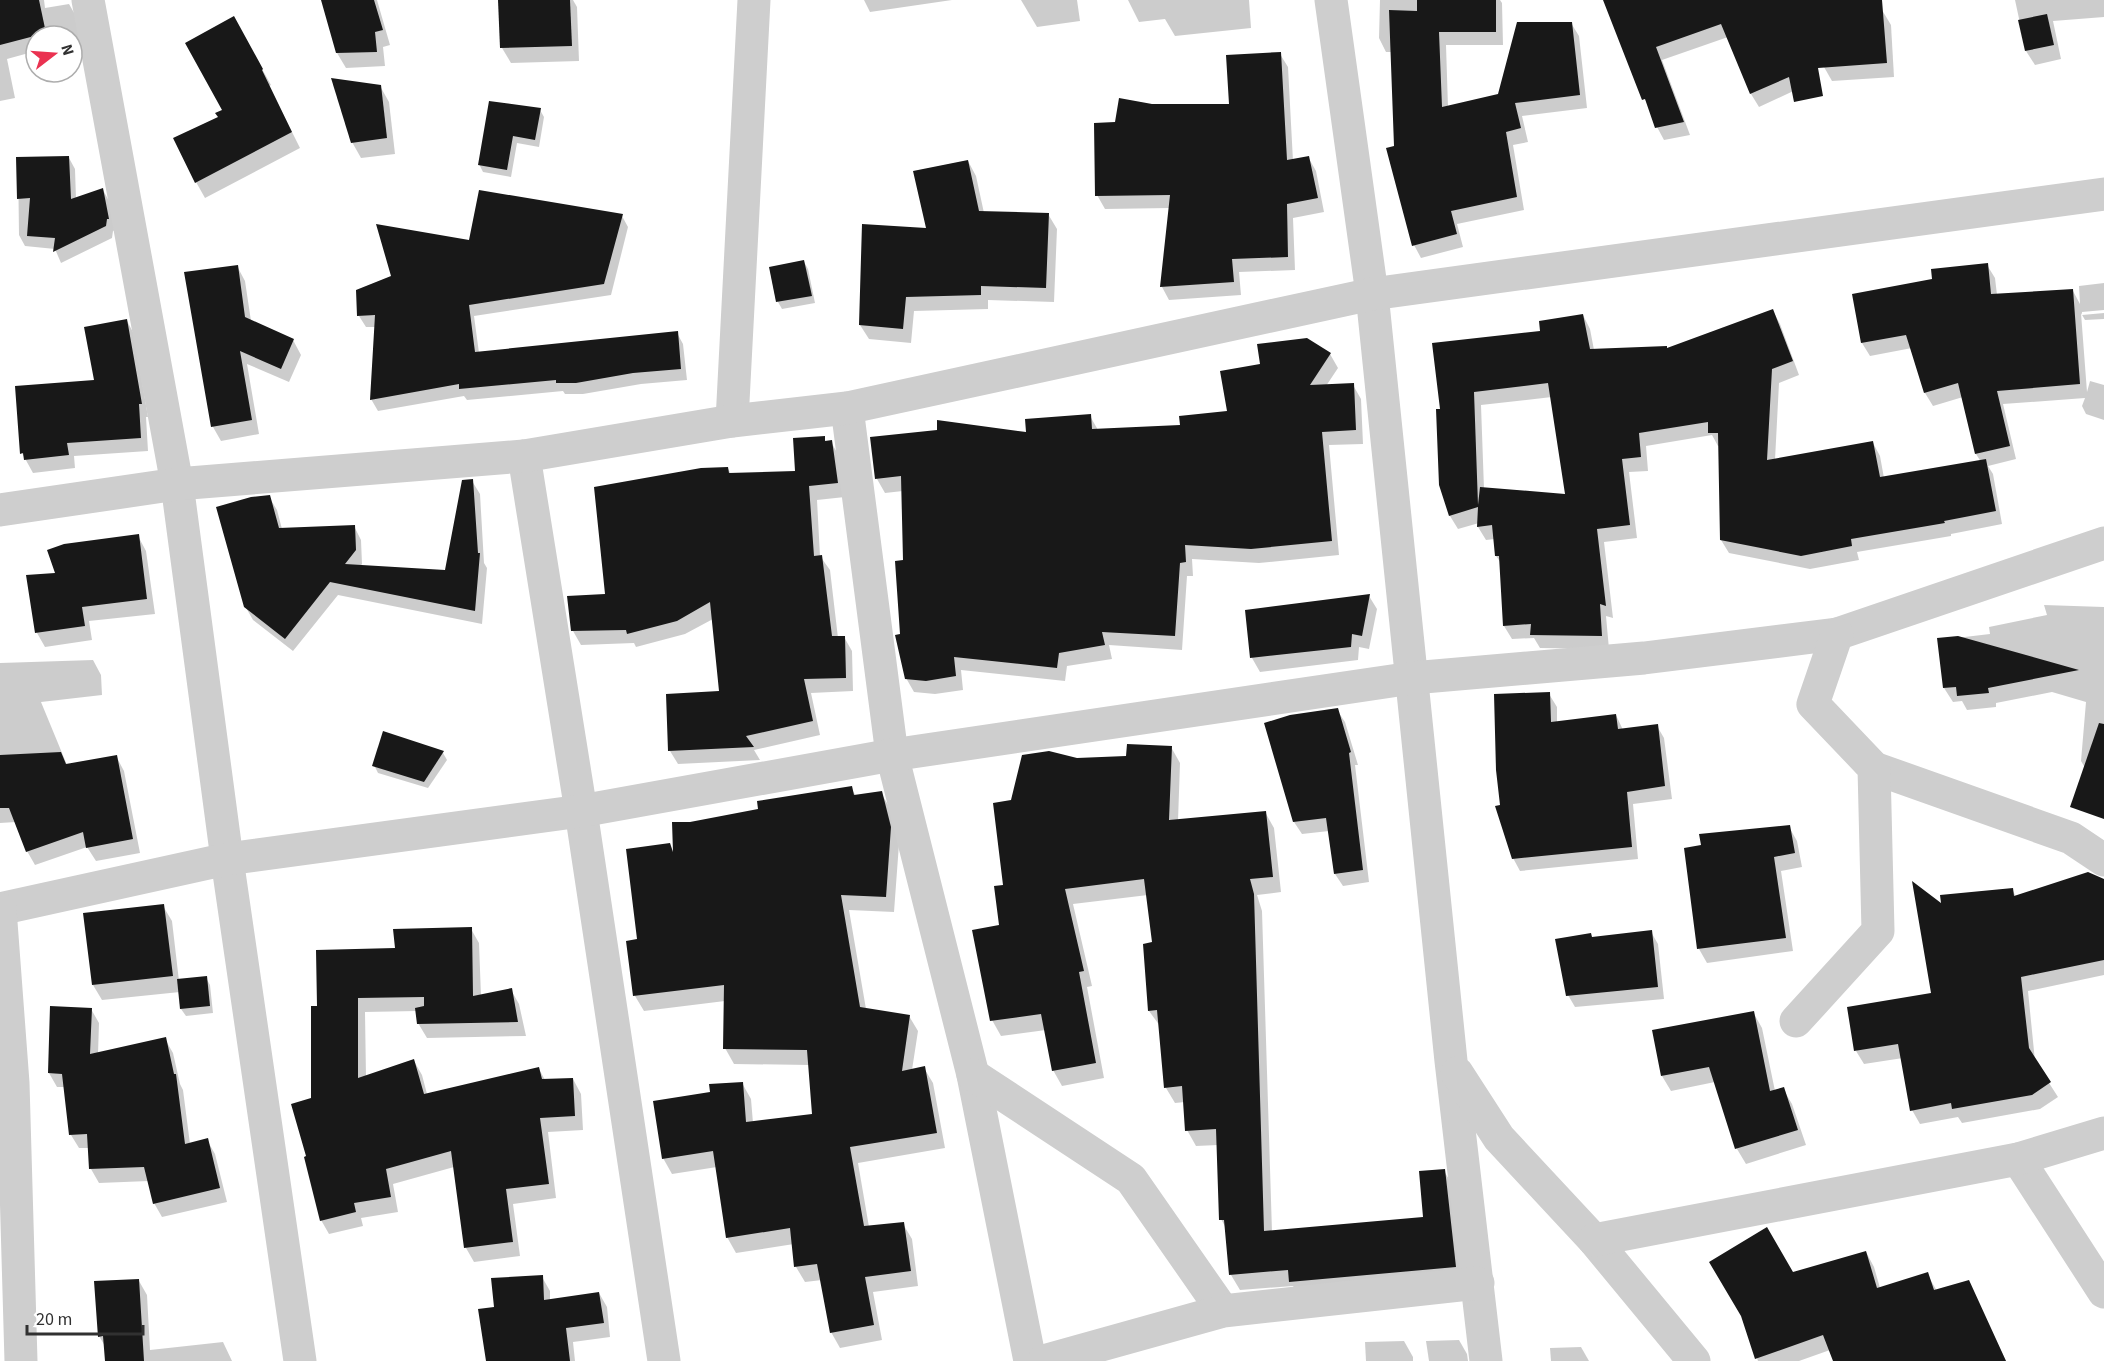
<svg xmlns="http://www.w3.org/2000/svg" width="2104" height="1361" font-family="'Source Sans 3',sans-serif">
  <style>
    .shadow { fill: #0003; fill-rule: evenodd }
    .building { fill: #181818; fill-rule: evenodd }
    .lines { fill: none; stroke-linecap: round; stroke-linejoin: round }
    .minor { stroke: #cecece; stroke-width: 33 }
  </style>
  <rect width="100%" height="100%" fill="#fff"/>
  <g class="shadow">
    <path d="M10,0H44L45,8L69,4L77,18L81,39L72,42V36H36V51L7,59L15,98L0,101V17Z"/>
    <path d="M323,0H377L390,45L383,47L385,66L346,68L337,53Z"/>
    <path d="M500,0H573L577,7L579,61L511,63L502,48Z"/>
    <path d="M864,0H952L870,12Z"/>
    <path d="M1021,0H1077L1080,21L1037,27Z"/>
    <path d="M1128,0H1249L1251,28L1175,36L1165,19L1139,22Z"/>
    <path d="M1380,0H1500L1502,3L1503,45H1446L1448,107L1499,95L1571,23L1579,36L1587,108L1522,116L1528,142L1513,145L1524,210L1457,224L1463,247L1421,258L1414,245L1395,147L1392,52H1386L1379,38Z"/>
    <path d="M1604,0H1769L1802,87L1759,107L1751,94L1728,37L1662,60L1690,135L1664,140L1657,127Z"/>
    <path d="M1810,0H1876L1891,25L1894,77L1832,81L1824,67Z"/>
    <path d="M2015,0H2104V17L2053,21L2061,59L2035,65L2026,51Z"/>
    <path d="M242,33L271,85L269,86L300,148L205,198L196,182L224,111Z"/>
    <path d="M1280,54L1288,67L1293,161L1308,157L1316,171L1324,212L1293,218L1295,270L1239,272L1241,295L1169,300L1162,287L1170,208L1105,209L1097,195L1116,124L1151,105L1230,106Z"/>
    <path d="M380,86L389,102L395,154L361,158L352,142Z"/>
    <path d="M540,110L544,117L539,147L517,143L511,177L483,172L479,164Z"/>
    <path d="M69,158L75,169L76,199L103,190L109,201L115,230L113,231L112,238L61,263L55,249L25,246L19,235L18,159Z"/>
    <path d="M968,161L976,176L984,213L1048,214L1057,229L1054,302L988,300V309L914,311L911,343L869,339L860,325L928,229Z"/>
    <path d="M622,216L628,227L611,295L474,316L479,353L677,333L683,344L687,380L641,384L583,394H565L563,391L467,400L464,396L378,411L371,399L375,327H366L359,316L470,241Z"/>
    <path d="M804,262L808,269L815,303L782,309L778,302L771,268Z"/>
    <path d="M1987,265L1995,278L1997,295L2073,291L2080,304L2079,286L2104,283V310L2082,312V315L2104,313V319L2085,320L2081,313L2087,392L2090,381L2104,385V420L2086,414L2082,406L2085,398L2003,404L2016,459L1988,466L1993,474L2002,524L1951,534V536L1857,552L1859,560L1810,569L1729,553L1721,540L1720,446H1718L1712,435L1646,446L1648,471L1629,472L1637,538L1604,542L1613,618L1606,616L1609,649L1540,648L1534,638L1512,639L1504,626L1501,563L1496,556L1495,539L1486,540L1478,527L1479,523L1458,529L1450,516L1441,485V411L1542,332L1583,315L1590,329L1594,350H1667L1773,311L1780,324L1799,375L1779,383L1775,460L1873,443L1880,456L1884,478L1981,462L1976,454L1963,397L1933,406L1925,393L1912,348L1870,356L1862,343L1854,295L1934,280ZM1552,397L1567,495L1484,489L1481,405Z"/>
    <path d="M237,266L245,281L251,321L293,340L301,355L289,382L247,364L259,434L221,441L213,427L185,273Z"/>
    <path d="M127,321L134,334L148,417H146L148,451L74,456L75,468L33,473L22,453L95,382Z"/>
    <path d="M1330,354L1338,368L1326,386L1353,385L1361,399L1363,444L1329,445L1339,555L1259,563L1192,559L1193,576H1187L1182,650L1109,645L1112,659L1067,666L1065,681L961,670L963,690L935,694L914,692L906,678L901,636L905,561L903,491L885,493L877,479L871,438L1028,434L1090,416L1098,430L1182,426L1229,412Z"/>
    <path d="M824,438L826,442H831L839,456L845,497L817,500L820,556L830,570L838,638L844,637L852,651L853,691L811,693L820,735L754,750L760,760L678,764L670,751L721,693L713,619L685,634L636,647L634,643L581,645L573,631L728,469L731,474L796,472Z"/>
    <path d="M472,481L480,494L484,563L487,568L482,624L338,595L293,651L253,620L245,606L269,497L277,510L282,529L354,526L361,540L362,564L360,567L446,571Z"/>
    <path d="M138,536L146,551L155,614L89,621L92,640L45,647L37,633L57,575Z"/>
    <path d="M1369,596L1377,609L1369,649L1359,647L1358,660L1260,672L1252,658L1246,611Z"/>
    <path d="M2044,605L2104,607V780L2090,776L2081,761L2086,702L2052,692L1996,703V707L1967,710L1962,701L1953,702L1944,688L1939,640L1990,634L1989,627L2047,615Z"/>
    <path d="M93,660L101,675L102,695L41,702L67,765L116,756L124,771L140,853L96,861L87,847L35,865L27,851L16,822L0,823V663Z"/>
    <path d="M1549,694L1557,707V722L1616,715L1623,730L1657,726L1664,738L1672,799L1633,804L1638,859L1520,871L1513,858L1501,807Z"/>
    <path d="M1337,710L1345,722L1358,765H1355L1369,882L1343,886L1335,874L1329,831L1302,834L1294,822Z"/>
    <path d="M384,733L443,753L447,760L428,788L378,773L374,765Z"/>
    <path d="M1171,747L1180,763L1178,821L1265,812L1274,828L1281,892L1257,895L1262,911L1272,1232L1425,1219L1444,1171L1453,1186L1464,1282L1300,1298L1293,1286L1240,1290L1231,1275L1227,1230L1221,1219L1218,1145L1196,1146L1187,1130L1185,1102L1175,1103L1166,1088L1160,1026L1149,1011L1154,944L1148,895L1073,904L1092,986L1087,987L1104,1078L1062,1086L1053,1070L1046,1030L1001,1036L992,1020L1012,802L1076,759L1128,758Z"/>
    <path d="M851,788L856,796L881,793L890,808L899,844L894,912L849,910L866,1009L909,1016L918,1031L912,1070L924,1068L933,1083L945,1148L858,1163L869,1227L903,1224L912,1239L918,1286L873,1292L882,1340L840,1348L831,1332L822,1280L805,1282L796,1267L794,1244L736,1253L727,1237L717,1167L672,1174L663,1158L711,1093L742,1083L751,1099L753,1123L814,1115L810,1065L734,1064L725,1048V1001L644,1011L635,996L628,942L639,941L690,824L760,811Z"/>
    <path d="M1789,827L1797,841L1802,867L1781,871L1793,951L1707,963L1699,949L1685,849Z"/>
    <path d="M2012,889L2016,897L2104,914V975L2028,991L2035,1061L2058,1097L2040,1109L1962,1123L1958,1117L1920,1124L1912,1110L1903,1058L1864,1064L1856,1051L1933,994L1942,906Z"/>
    <path d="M163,906L172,921L179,981L206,978L210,985L213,1013L186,1016L181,1009L180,992L102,1000L93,985Z"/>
    <path d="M471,929L479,943L481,996L511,990L519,1004L526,1036L427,1038L418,1023L417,1011L365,1012L366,1077L414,1061L422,1075L427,1094L539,1069L545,1080L573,1079L581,1094L583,1130L548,1132L556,1198L513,1204L520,1256L474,1262L466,1248L454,1167L393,1184L398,1212L361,1218L363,1226L329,1234L321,1220L313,1099L319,1008L397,949Z"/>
    <path d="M1651,932L1658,944L1664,999L1575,1007L1568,995L1592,939Z"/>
    <path d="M91,1009L99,1023L98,1054L165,1039L173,1053L180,1084L183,1090L190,1144L207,1140L215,1154L227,1202L162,1217L154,1203L149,1181L99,1183L91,1169L89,1148H79L71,1135L65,1087H57L49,1073Z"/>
    <path d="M1753,1012L1762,1028L1775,1091L1783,1089L1792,1104L1806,1145L1746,1164L1737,1149L1715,1082L1671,1091L1662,1076Z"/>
    <path d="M1866,1252L1874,1267L1880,1288L1927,1274L1937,1291L1968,1281L2006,1361H1834L1830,1350L1799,1361H1758L1742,1316L1792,1274Z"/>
    <path d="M542,1277L550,1291V1300L599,1293L607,1307L610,1337L573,1342L575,1361H487L495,1308Z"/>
    <path d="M139,1281L147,1295L150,1350L223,1342L232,1361H107L105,1346L99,1336Z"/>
    <path d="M1459,1340L1467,1354L1468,1361H1429L1426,1341Z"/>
    <path d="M1404,1341L1413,1357V1361H1366L1365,1342Z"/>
    <path d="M1581,1347L1589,1361H1551L1550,1348Z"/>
  </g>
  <g class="building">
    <path d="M0,0H39L46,33L0,45Z"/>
    <path d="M321,0H374L383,30L375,32L377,52L336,53Z"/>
    <path d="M498,0H570L572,46L500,48Z"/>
    <path d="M1417,0H1496V32H1439L1442,107L1498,94L1517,22H1572L1580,95L1515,103L1521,128L1506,132L1517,197L1451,211L1457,234L1412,246L1386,148L1394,146L1389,10L1417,11Z"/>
    <path d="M1603,0H1882L1887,63L1818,68L1823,96L1794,102L1789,77L1750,94L1721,24L1656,47L1684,122L1655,128L1645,99L1642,100Z"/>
    <path d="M2047,14L2054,45L2025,51L2018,20Z"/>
    <path d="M234,16L263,69L262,70L292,132L195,183L173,138L218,117L215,113L222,110L185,43Z"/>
    <path d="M1281,52L1287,160L1309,156L1318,198L1287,204L1288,257L1232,259L1234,282L1160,287L1170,195L1095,196L1094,123L1115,122L1119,98L1152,104H1229L1226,55Z"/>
    <path d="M331,78L381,85L387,138L351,143Z"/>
    <path d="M489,101L541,108L535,140L513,136L507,170L478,165Z"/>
    <path d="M69,156L71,199L103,188L109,219H107L106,226L53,252L55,238L27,236L30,198L17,199L16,157Z"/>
    <path d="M968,160L979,211L1049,213L1046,288L981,286V295L906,297L903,329L859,325L862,224L926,228L913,171Z"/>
    <path d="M479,190L623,214L604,284L469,305L475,352L678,331L681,369L633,373L576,383H556V380L459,389V384L370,400L375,315L357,316L356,290L391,276L376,224L469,240Z"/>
    <path d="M804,260L812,296L776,302L769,267Z"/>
    <path d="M1988,263L1991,294L2073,289L2080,384L1997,391L2010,446L1975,454L1958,383L1924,393L1906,335L1861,343L1852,294L1932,279L1931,269Z"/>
    <path d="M238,265L245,317L294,339L281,369L240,351L252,420L211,427L184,272Z"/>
    <path d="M1773,309L1793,361L1772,369L1767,460L1873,441L1880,477L1986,459L1996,511L1944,521L1945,523L1851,539L1852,546L1801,556L1720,540L1718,433H1708V422L1639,433L1641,457L1622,459L1630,525L1597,529L1606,606L1600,604L1602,636L1530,635L1531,624L1503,626L1499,556H1495L1492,525L1477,527L1478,507L1449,516L1439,485L1436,409H1440L1432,343L1540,331L1539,321L1583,314L1590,349L1667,346V348ZM1548,383L1565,494L1480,487L1478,505L1474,392Z"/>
    <path d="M127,319L142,404H139L141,438L67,443L69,455L24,460L23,453L20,454L15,386L94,380L84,327Z"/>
    <path d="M1307,338L1331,353L1310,385L1354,383L1356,430L1322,432L1332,541L1251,549L1185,545L1186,562L1180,563L1175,636L1102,632L1105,645L1059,653L1057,668L954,657L956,676L926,681L905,679L895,635L900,634L895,561L903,560L901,476L875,479L870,437L937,430V420L1026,432L1025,419L1091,414L1092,429L1180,425L1179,416L1227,411L1220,371L1260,364L1257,344Z"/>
    <path d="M825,436V441L832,440L838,483L809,486L814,556L822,555L832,636H845L846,678L804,679L813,721L746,736L754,747L668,751L666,694L719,691L710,602L677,621L627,634L626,630L571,631L567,596L605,594L594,487L701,468L728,467L729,473L795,471L793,438Z"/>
    <path d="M473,479L478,553H480L475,611L330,582L285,639L244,607L216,507L251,497L270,495L279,528L355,525L356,550L345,564L445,570L462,480Z"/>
    <path d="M139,534L147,599L82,607L85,626L35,633L26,575L55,573L47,550L64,544Z"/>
    <path d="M1370,594L1362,636L1352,634L1351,647L1250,658L1245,610Z"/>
    <path d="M1958,636L2079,670L1988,688L1989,693L1957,696L1956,687L1943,688L1937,638Z"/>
    <path d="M1550,692L1551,722L1616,714L1618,729L1658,724L1665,786L1627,792L1632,847L1512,859L1495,806L1500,805L1496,770L1494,694Z"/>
    <path d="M1338,708L1351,752L1349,753L1363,870L1334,874L1326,818L1293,822L1264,723L1290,715Z"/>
    <path d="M2099,723L2104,724V819L2070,807Z"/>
    <path d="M383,731L444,751L424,782L372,766Z"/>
    <path d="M1127,744L1172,746L1169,820L1266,811L1273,877L1250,879L1254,894L1264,1231L1423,1217L1419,1171L1445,1169L1456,1267L1289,1282L1288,1270L1229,1275L1224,1220H1219L1216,1129L1185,1131L1182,1086L1164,1088L1157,1010L1148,1011L1143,944L1152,942L1144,879L1065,889L1084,971L1079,972L1096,1063L1052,1071L1041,1014L990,1021L972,930L999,925L994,886L1003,885L993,803L1011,800L1022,755L1049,751L1077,758L1126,756Z"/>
    <path d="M61,752L66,764L117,755L133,839L86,848L83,832L26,852L9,808H0V755Z"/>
    <path d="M852,786L854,795L882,791L891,827L886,897L841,895L860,1007L910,1015L902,1071L925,1066L937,1133L850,1147L864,1226L904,1222L911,1271L865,1277L874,1325L830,1333L817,1264L794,1267L790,1228L726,1238L713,1151L662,1159L653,1101L710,1092L709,1084L743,1082L746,1122L812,1114L807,1050L723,1049L724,985L633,996L626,941L637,939L626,849L670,843L673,852L672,822H690L758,809L757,801Z"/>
    <path d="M1790,825L1795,853L1774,857L1786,938L1697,949L1684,848L1701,845L1699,834Z"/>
    <path d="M2088,872L2104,879V960L2021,977L2029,1048L2051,1082L2032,1095L1952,1109L1951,1103L1910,1111L1898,1044L1854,1051L1847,1007L1931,993L1912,881L1941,903L1940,895L2013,888L2014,896Z"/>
    <path d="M164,904L173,976L92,985L83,913Z"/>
    <path d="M472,927L473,996L512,988L518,1022L417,1024L415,1008L424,1006V997L358,998V1078L414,1059L424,1094L539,1067L542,1079L573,1078L575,1116L540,1118L549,1184L506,1189L513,1242L464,1248L451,1151L386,1169L391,1197L354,1203L356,1212L320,1221L304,1157L306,1156L291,1104L311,1098V1006H317L316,950L395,948L393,929Z"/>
    <path d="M1652,930L1658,987L1566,996L1555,939L1591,933L1592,937Z"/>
    <path d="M207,976L210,1006L180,1009L177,979Z"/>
    <path d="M50,1006L92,1008L90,1054L166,1037L174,1074H176L185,1144L208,1138L220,1188L153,1204L144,1167L89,1169L87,1134L69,1135L62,1074L48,1073Z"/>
    <path d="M1754,1011L1770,1091L1784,1087L1798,1130L1735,1149L1709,1067L1661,1076L1652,1030Z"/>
    <path d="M1767,1227L1793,1272L1866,1251L1877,1288L1928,1272L1934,1290L1969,1280L2006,1361H1833L1823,1335L1755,1359L1741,1316L1709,1262Z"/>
    <path d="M543,1275L544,1300L599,1292L604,1323L566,1328L570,1361H486L478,1309L494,1307L491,1278Z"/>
    <path d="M139,1279L144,1361H105L103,1336L98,1337L94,1281Z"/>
  </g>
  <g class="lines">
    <g class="minor">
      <path d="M88,0L177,484L227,859L300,1361"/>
      <path d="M1331,0L1372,294L1451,1061L1486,1361"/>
      <path d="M847,408L892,755L973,1075L1030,1361"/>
      <path d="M732,421L754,0"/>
      <path d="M524,456L581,811L664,1361"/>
      <path d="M0,510L177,484L524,456L732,421L847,408L1372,294L2104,194"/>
      <path d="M1874,768L2071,838L2104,860"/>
      <path d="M0,909L227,859L581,811L892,755L1412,678L1644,658L1837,634L2104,543"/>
      <path d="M0,909L13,1083L21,1361"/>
      <path d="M1796,1021L1878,931L1874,768L1813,704L1837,634"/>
      <path d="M1457,1073L1499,1138L1594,1240L1694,1361"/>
      <path d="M973,1075L1131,1179L1223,1311"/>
      <path d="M2018,1159L2104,1292"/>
      <path d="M1594,1240L2018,1159L2104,1133"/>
      <path d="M1044,1361L1223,1311L1478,1283"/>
    </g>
  </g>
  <g transform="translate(54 54) rotate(73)"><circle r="28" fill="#ffffff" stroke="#adadad" stroke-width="1.5"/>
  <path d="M0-4.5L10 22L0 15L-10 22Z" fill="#ea3251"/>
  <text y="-9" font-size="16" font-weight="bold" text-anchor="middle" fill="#313131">N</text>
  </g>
  <path d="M27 1325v9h116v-9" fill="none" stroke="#313131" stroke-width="3"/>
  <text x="36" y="1325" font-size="18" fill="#313131" stroke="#ffffff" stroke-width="4.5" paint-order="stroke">20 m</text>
</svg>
